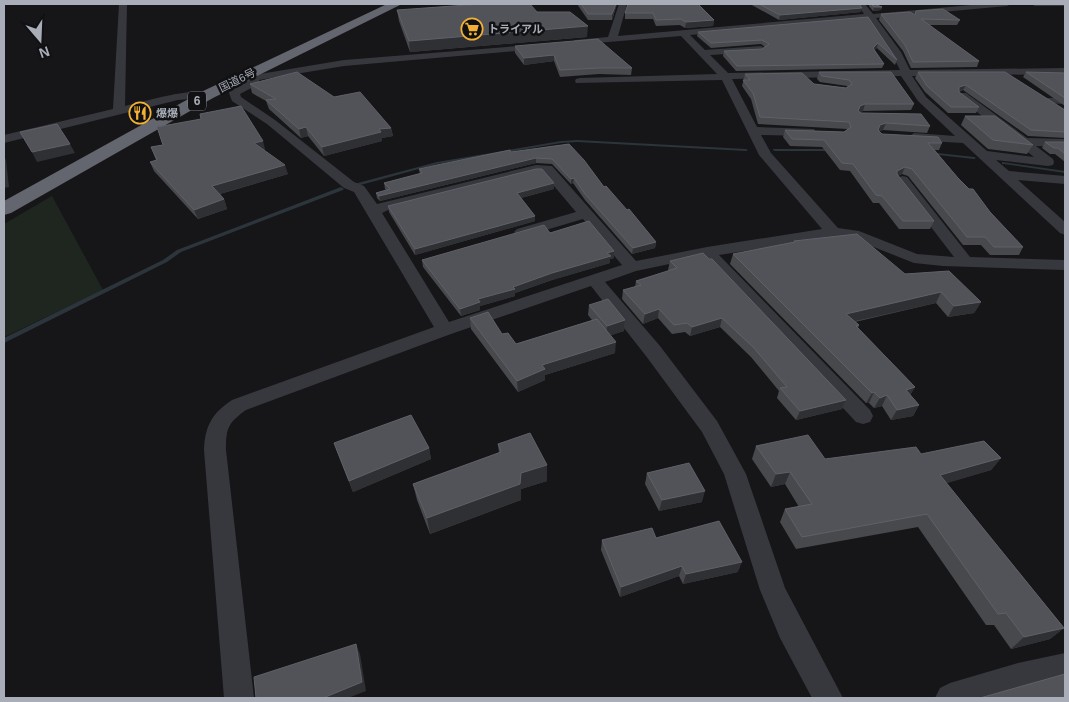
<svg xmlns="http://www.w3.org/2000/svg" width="1069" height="702" font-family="Arial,'Noto Sans JP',sans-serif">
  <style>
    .green { fill: #1e261f }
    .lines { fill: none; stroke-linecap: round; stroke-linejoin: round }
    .stream { fill: #2c353c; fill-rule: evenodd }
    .street { fill: #37383d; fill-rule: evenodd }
    .highway { fill: #63666e; fill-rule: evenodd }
    .wall { fill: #47494d }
    .shaded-wall { fill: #2f3033 }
    .building { fill: #525359; stroke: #5f6168 }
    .labels { text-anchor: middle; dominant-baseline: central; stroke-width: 5; stroke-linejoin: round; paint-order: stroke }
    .far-poi-label { font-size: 11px; font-weight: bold; fill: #a8adb8; stroke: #111113; text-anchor: start }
    .far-street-label { font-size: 11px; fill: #a8adb8; stroke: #111113 }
    .shield { fill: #111113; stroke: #7b7e86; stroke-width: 1 }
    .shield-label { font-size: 12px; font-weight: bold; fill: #a8adb8 }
  </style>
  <rect width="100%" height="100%" fill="#161618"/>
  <path class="green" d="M52,196L103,290L4,337V224Z"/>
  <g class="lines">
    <g class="stream">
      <path d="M577,140L746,149L748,150L746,151L577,142L561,143L437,164L357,186L354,184L437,162L561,141Z"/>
      <path d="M773,149H831L833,150L831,151H775L773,150Z"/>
      <path d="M928,152L974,157L976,158L974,159L930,154L928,153Z"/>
      <path d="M1002,162L1065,171V173L1004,164H1002Z"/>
      <path d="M341,187L344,189L343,190L181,252L167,262L4,343V338L163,260L177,250Z"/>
    </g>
    <g class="street">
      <path d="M119,4H127L125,106C141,103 201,84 212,95L211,97L178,100L4,143V135L113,109Z"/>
      <path d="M619,4H627L618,36L864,14L857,4H865L873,14L982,4H1011L1007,6L876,18L901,52L910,70L1065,68V74L912,76L926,97L987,151L1034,157L958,97L957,95L958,93H966L1027,138L1065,139V147L1036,146L1053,159L1054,162L1053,165L1048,166L996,160L1009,171L1065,176V184L1018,180L1065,222V235L1060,233L963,143L910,140L908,137L914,133L955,136L918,101L901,76L732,79L757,127L814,129L816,132L810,136L761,135L771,153L838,228L859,231L917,254L954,257L895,180L902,176L907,177L970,257L1065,260V270L943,266L914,263L851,238L833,237L719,255L870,410L873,416L870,422L863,424L856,422L703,257L636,271L605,282L660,346L717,421L746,474L785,588L843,698H812L780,638L760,590L724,474L702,432L646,356L591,286L451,334L246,410C228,423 226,428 226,450L254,698H224L204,450C205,426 212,413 232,400L434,327L354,192L344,188L267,124L232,101L229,93L230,91L246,82L236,84L231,81L236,78L344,60L543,44V48L540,49L344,66L259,80V84L240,94L241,97L275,120L354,182L364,186L377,204L536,165L552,166L636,261L707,247L822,229L759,155L722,80L576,83L575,81L576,79L580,78L717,74L681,36L572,45L570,43L575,40L608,37ZM868,19L891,52L900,70L728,73L710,55L761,52L766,49L761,46L705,50L690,35ZM536,173H543L576,212L517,229L514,232L517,235L522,237L583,219L622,265L449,322L382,213L390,209Z"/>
      <path d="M1031,4H1065V6H1035Z"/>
      <path d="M1048,98H1065V104L1044,103L1042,101L1044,99Z"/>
      <path d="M1065,653V681L996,698H935L940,688L950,683L1018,663Z"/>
    </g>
    <path class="highway" d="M387,4H402L213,98L11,213L4,215V201L201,92Z"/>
  </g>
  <g class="wall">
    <path d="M577,4H617L612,20H588Z"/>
    <path d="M628,4L714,20L713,26L685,28L680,25L656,26L653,19H625V13Z"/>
    <path d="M750,4H859L861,12L779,20Z"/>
    <path d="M869,4H874L882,7L881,10L873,11L869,6Z"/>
    <path d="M397,10L537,12L587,37L410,52L399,21Z"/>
    <path d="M881,14L960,20L957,25H928L979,61L977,67L911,68L903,51L879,20Z"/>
    <path d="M868,17L897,60L895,65L877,48L874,50L884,64L882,68L736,71L723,56L724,51L762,49L765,47L761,44L711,48L697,36L698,32Z"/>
    <path d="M515,46L632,68L631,75L599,74L560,77L554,61L524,65L515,53Z"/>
    <path d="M819,72H891L914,104L911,110L863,111L860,112L861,113L930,126L927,133L883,130L879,131L882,134L942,143L939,150H935L958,178L1023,247L1019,255H990L981,245H963L908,176L902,174L898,176L934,221L930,229H899L879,203H873L850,171L840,170L822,147L790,146L783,137L785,130L844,132L847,130V129L758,124L751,99L742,86L745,74L814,84L846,88L848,87L847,86L820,82L817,79Z"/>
    <path d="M918,72L1065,110V138L1028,136L963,90L959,92L979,107L976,113H948L925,92L915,78Z"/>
    <path d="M1026,72L1065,73V106L1023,77Z"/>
    <path d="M250,84L334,97L391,128L393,136L382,138V141L324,156L308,136L301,138L269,109L266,101L252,93Z"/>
    <path d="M965,116L1033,145L1027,154L988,149L961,125Z"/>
    <path d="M1045,142H1065V162L1055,154H1050L1042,148Z"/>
    <path d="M569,144L604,187L656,242L655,248L632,254L585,200L573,183L571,184L552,164L536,163L380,201L377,198L376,193L386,190L385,189L384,183L420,174L419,169L511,152Z"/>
    <path d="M163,145L265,149L264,150L288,174L220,194L224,199L227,209L198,219L154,171L150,162L156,160L151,147Z"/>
    <path d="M554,189L521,198L535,216V221L415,255L389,212L388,206Z"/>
    <path d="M550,233L614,258L610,259V263L552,280L515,293V296L480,306V310L461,316L423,267L422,260Z"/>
    <path d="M794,241L905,274L981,302L974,313L948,317L936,303L855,322L859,325L858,328L915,387L910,395L919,405L913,416L891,420L882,406L874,408L869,403H866L730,264L733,254L793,242Z"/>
    <path d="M670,261L846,400L842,409L796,420L777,398L779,391L751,357L720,327L690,336L685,332L672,334L658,318L643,324L622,299L623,290L635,287L636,281L669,271L668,270Z"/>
    <path d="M589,305L625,320L624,331L611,335L615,353L545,375V380L518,392L471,329L470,318L502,334L516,344L592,320L588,315Z"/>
    <path d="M334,443L429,448L431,459L353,492Z"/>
    <path d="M498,444L547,481L521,489V500L430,534L417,500L413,484L499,453Z"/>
    <path d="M756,446L825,459L921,454L1001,458L991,470L946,483L1064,628L1050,639L1011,649L994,625H986L918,527L796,549L780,522L785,509L799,507L785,484L771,487L752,459Z"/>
    <path d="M647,473L702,502L659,511L645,484Z"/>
    <path d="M656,538L738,572L683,584L679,576L620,597L601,550L602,540Z"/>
  </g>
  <g class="shaded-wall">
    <path d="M616,4H617L612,20V14Z"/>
    <path d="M874,7H882L881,10L873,11Z"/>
    <path d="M862,8L861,12L779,20L780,15Z"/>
    <path d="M714,20L713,26L685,28L686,22Z"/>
    <path d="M588,26L587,37L410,52L409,41Z"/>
    <path d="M878,43L877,48L871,52L873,48Z"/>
    <path d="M554,55V61L524,65V58Z"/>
    <path d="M966,85L963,90L956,92L959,87Z"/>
    <path d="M865,104L863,111L858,113L856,117L860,106Z"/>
    <path d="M886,123L883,130L877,132L880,125Z"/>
    <path d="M306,127L308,136L301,138L299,129Z"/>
    <path d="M391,128L393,136L382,138V141L324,156L322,147L379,129Z"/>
    <path d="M263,141L265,149L257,152L254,143Z"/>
    <path d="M70,144L75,153L37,162L32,152Z"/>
    <path d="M4,156L6,160L9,187L4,188Z"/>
    <path d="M536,158V163L380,201L379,196Z"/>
    <path d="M285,165L288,174L216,195L212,186Z"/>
    <path d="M905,167L902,174L894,178L897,171Z"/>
    <path d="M574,178L573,183L571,184V179Z"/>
    <path d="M554,183V189L517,199V193Z"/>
    <path d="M224,199L227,209L198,219L194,210Z"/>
    <path d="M535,216V221L415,255V249Z"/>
    <path d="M656,242L655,248L632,254L633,248Z"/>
    <path d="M614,251V258L610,259V263L552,280L515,293V296L480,306V310L461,316L460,309L478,299L607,253Z"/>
    <path d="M941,292L936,303L842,324L846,314Z"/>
    <path d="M981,302L974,313L948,317L954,306Z"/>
    <path d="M659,309L658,318L643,324L645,314Z"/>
    <path d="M722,318L720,327L690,336L692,327Z"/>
    <path d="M625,320L624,331L606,337L607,326Z"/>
    <path d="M616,342L615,353L545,375V380L518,392L517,381L542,365Z"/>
    <path d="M915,387L909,397L906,390Z"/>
    <path d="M874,392L869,403H866L872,393Z"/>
    <path d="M887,395L882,406L874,408L880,398Z"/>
    <path d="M846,400L842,409L796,420L800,411Z"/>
    <path d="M919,405L913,416L891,420L897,410Z"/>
    <path d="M429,448L431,459L353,492L349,481Z"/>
    <path d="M1001,458L991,470L931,488L940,475Z"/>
    <path d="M547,465V481L521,489V500L430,534L427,518L521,473Z"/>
    <path d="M790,472L785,484L771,487L776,474Z"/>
    <path d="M705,491L702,502L659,511L662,500Z"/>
    <path d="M742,562L738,572L683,584L686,574Z"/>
    <path d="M682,566L679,576L620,597L621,587Z"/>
    <path d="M1064,628L1050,639L1011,649L1024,637Z"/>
    <path d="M356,644L360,654L366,691L348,698H323Z"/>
  </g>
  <g class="building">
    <path d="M481,4H530L537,12H570L588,26L409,41L397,10Z"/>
    <path d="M581,4H616L612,14H588Z"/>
    <path d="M628,4H698L714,20L686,22L681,19L656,20L653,13H625Z"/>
    <path d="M759,4H859L862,8L780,15Z"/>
    <path d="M871,4H874L882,7H874Z"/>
    <path d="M943,9L960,20L921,19L979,61L913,62L905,45L881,14L910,12L915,15L916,11Z"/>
    <path d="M868,17L897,60L878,43L873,48L884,64L737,66L724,51L762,49L769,44L762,40L711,43L698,32Z"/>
    <path d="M598,39L632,68H599L560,70L554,55L524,58L515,46Z"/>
    <path d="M297,72L334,97L360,92L391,128L379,129L381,132L322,147L306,127L299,129L266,100L276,99L250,84Z"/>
    <path d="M819,72H891L914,104H865L860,106L858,111L861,113L921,114L930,126L886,123L880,125L878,130L882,134L938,137L942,143H928L958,178L969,189H973L990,212L1023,247H994L985,237H967L912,169L905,167L897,171V174L934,221H903L882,196L876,195L853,164L842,163L824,140L792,139L785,130L844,132L851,127L849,122L760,117L753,93L743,80H750L745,74L802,73L814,84L846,88L852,84L849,80L822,76Z"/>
    <path d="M918,72H1005L1065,110V132L1031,130L966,85L959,87V92L979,107H951L927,86Z"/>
    <path d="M1026,72L1065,73V98Z"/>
    <path d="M241,106L263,141L254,143L285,165L212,186L224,199L194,210L150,162L157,160L151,147L163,145L157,127L201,119L200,114Z"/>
    <path d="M965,116H995L1033,145L993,140Z"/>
    <path d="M57,124L70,144L32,152L20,132Z"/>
    <path d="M1045,142H1065V154L1058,148H1054Z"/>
    <path d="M569,144L584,160L604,187L606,186L627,210L629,209L656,242L633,248L585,194L574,178L571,179L552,159L536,158L379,196L376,193L390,189L384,183L422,173L419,169L437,165L510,150L511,152Z"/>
    <path d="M536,169H542L554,183L517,193L535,216L415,249L388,206Z"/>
    <path d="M589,221L614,251L607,253L611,256L552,273L513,287L515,289L478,299L480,302L460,309L422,260L544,225L550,233Z"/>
    <path d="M857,234L905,274L949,271L981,302L954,306L941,292L846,314L859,325L856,326L915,387L906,390L919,405L897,410L887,395L880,398L874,392L872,393L733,254L795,242L794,241Z"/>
    <path d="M703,253L709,259H712L846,400L800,411L780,388L787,387L754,348L722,318L692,327L687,323L674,325L659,309L645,314L623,290L641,285L636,281L677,268L670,261Z"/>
    <path d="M608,299L625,320L607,326L589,305Z"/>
    <path d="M488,312L502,334L508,333L516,344L597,319L616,342L542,365L545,369L517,381L470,318Z"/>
    <path d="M411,415L429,448L349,481L334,443Z"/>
    <path d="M530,433L547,465L521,473L520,484L427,518L413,484L501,452L498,444Z"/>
    <path d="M808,435L825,459L916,447L921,454L984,441L1001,458L940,475L1064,628L1024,637L1006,613L998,614L927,514L802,537L785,509L812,504L790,472L776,474L756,446Z"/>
    <path d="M689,463L705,491L662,500L647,473Z"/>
    <path d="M719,521L742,562L686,574L682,566L621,587L602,540L652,528L656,538Z"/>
    <path d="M356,644L362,682L323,698H256L254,677Z"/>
    <path d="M1065,674V698H980Z"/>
  </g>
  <defs>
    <g id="supermarket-ring" transform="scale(1.125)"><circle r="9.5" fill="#111113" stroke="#f2b134" stroke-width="1.5"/><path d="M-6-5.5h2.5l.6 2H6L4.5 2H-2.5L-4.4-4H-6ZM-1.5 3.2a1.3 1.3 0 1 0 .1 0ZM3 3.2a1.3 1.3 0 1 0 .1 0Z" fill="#f2b134"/></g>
    <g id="restaurant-ring" transform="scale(1.125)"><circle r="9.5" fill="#111113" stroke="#f2b134" stroke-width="1.5"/><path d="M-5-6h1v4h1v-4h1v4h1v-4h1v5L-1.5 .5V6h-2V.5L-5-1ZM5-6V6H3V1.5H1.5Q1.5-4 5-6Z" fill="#f2b134"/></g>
  </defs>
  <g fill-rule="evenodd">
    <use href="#supermarket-ring" x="472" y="29"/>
    <use href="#restaurant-ring" x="140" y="113"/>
  </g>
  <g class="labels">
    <g class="far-poi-label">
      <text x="488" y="29">トライアル</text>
      <text x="156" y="113">爆爆</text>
    </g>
    <g class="far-street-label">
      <text transform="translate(237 80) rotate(-26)">国道6号</text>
    </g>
    <rect class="shield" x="188" y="91.5" width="18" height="19" rx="4"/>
    <g class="shield-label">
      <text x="197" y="101">6</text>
    </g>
  </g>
  <rect width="1069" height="702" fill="none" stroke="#a8adb8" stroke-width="10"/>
  <g transform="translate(40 40) rotate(161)" stroke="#111113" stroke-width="4" paint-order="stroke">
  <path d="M0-4L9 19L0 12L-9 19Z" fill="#a8adb8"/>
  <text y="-8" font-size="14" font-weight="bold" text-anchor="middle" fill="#a8adb8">N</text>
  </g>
</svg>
